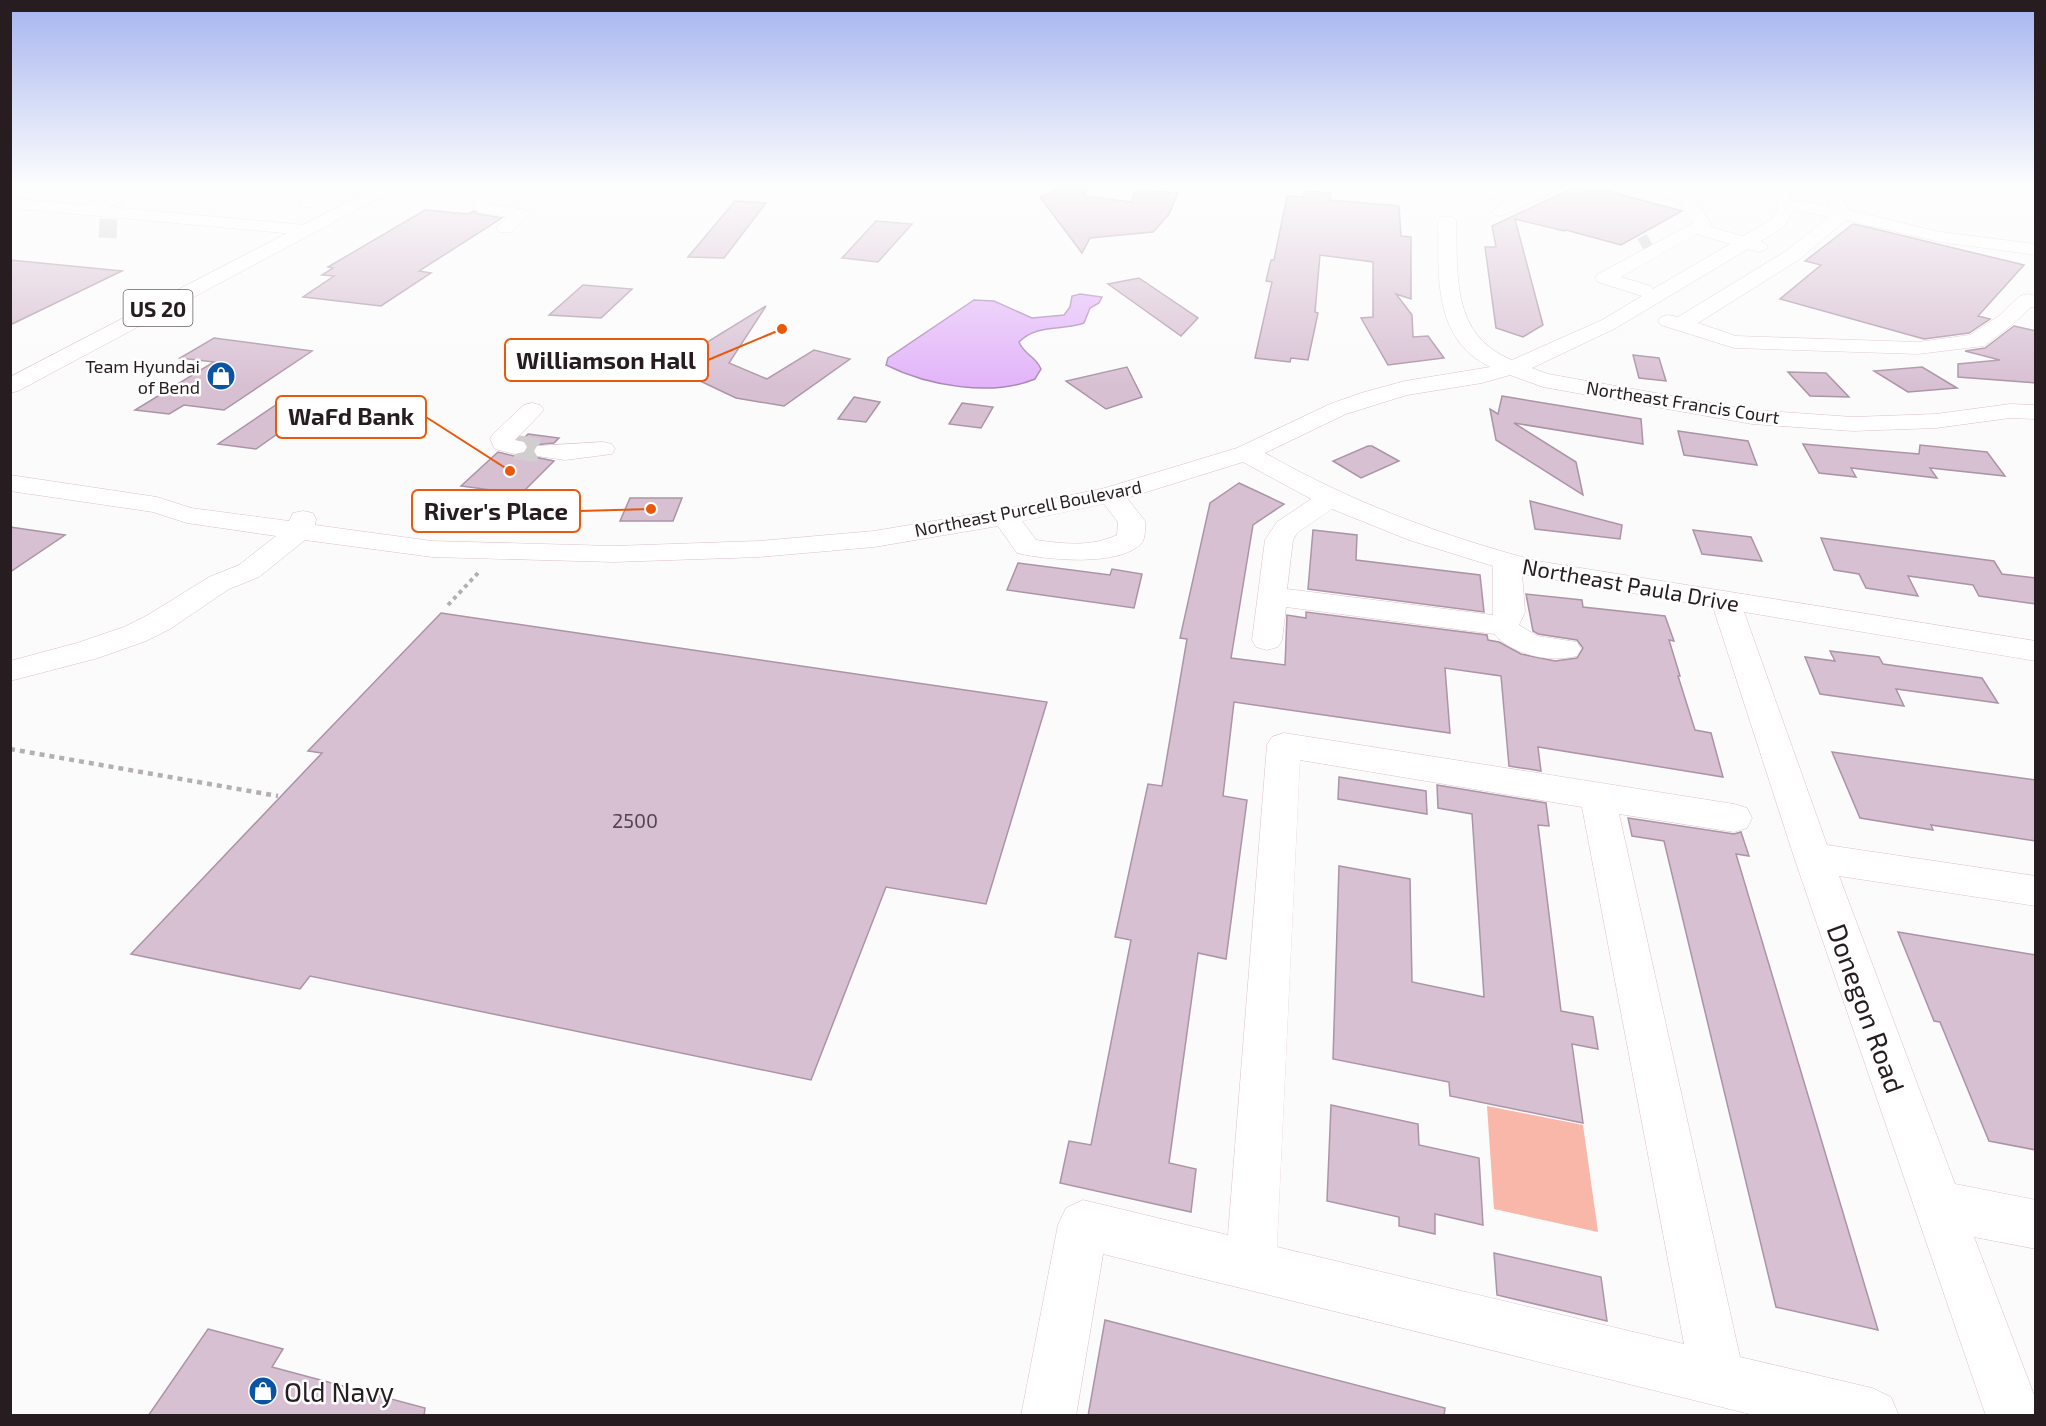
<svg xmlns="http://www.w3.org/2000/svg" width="2046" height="1426" font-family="'Exo 2',sans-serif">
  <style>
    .green { fill: #f9b7a9 }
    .water { fill: #e2b4f9; stroke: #aa86b8; stroke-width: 1.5 }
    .building { fill: #d8c0d3; stroke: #ab94a6; stroke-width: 1.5 }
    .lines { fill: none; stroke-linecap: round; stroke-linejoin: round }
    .minor-tunnel-far1 { stroke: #d1cecf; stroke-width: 19; stroke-dasharray: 19 9; stroke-linecap: butt }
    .minor-tunnel { stroke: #d1cecf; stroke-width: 24; stroke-dasharray: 24 12; stroke-linecap: butt }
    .minor-casing { stroke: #dec0cb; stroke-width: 1 }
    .major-casing { stroke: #dec0cb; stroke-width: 1 }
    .path-far1 { stroke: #b4b0b2; stroke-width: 4; stroke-dasharray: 4 4; stroke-linecap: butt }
    .path { stroke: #b4b0b2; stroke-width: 4.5; stroke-dasharray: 5 5; stroke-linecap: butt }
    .minor { fill: #fff; fill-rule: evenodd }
    .major { fill: #fff; fill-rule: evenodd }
    .labels { text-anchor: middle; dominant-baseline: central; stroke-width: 5; stroke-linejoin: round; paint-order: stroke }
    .far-poi-label { font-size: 18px; fill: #271c20; stroke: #fff; text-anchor: end }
    .far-street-label { font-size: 18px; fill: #271c20; stroke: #fff }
    .number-label { font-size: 20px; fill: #53454d }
    .shield { fill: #fff; stroke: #686063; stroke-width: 1.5 }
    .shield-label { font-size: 21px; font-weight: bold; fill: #271c20 }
    .street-label { font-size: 22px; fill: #271c20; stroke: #fff }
    .near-street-label { font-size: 27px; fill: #271c20; stroke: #fff }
    .near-poi-label { font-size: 27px; fill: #271c20; stroke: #fff; text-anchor: start }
    .leader { fill: none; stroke: #e8590c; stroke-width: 2 }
    .callout-dot { fill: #e8590c; stroke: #fff; stroke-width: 2 }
    .callout { fill: #fff; stroke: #e8590c; stroke-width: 2 }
    .callout-label { font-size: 24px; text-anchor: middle; font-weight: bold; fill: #271c20 }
  </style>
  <rect width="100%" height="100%" fill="#fbfbfb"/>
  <path class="green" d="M1487,1106L1583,1125L1598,1232L1494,1209Z"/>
  <path class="water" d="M1080,294L1102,297L1099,303L1090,308L1084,323C1061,331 1036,324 1019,342C1025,356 1035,355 1041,369L1035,379C992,397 928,386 886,365L888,358L974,300L994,301L1032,318L1064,315L1070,307L1072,296Z"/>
  <g class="building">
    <path d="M1062,187H1089L1084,196L1131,202L1136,190L1178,193L1169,214L1153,232L1090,238L1082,253L1040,197Z"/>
    <path d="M1571,189L1604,190L1682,211L1621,245L1566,230L1564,231L1515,219L1543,325L1523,337L1496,328L1485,247H1496L1492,226Z"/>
    <path d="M1305,191L1331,193L1329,200L1399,206L1401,236L1411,237V299L1396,294L1412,315L1413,337L1428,336L1444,358L1388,365L1361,318L1373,317V262L1320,255L1315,312L1318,313L1308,360L1291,358L1290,362L1255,358L1272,282L1266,281L1271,260H1274L1287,196L1303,197Z"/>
    <path d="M735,201L766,203L724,258L688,257Z"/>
    <path d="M425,210L468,214L474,211L478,214L502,218L419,271L431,273L381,306L303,297L334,276L322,275L333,268L328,267Z"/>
    <path d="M876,221L912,224L878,262L842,258Z"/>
    <path d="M1853,224L1871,228L2024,265L1978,316L1990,319L1969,333L1924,339L1780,299L1821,265L1805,261Z"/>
    <path d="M10,260L122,271L10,325Z"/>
    <path d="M1139,278L1198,318L1181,336L1108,284Z"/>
    <path d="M583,285L632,289L601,318L549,315Z"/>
    <path d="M766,306L729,363L767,379L814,350L850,359L784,406L736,398L683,373L704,344Z"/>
    <path d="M2014,326L2036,331V383L1958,377V364L2000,360L1965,351L1985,348Z"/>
    <path d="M214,338L312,351L224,410L184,405L169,414L135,410L214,362L180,358Z"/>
    <path d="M1633,355L1659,358L1666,381L1639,378Z"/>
    <path d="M1127,367L1142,397L1106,409L1066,381Z"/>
    <path d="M1922,367L1957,388L1908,392L1874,371Z"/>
    <path d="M1788,372L1826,373L1849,397L1810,396Z"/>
    <path d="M1502,396L1641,419L1643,444L1514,423L1576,462L1583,495L1496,440L1490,409L1498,414Z"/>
    <path d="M854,397L880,402L866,422L838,419Z"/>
    <path d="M286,398L403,412L373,435L303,427L297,431L283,430L256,449L218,444Z"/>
    <path d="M962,403L993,407L981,428L949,424Z"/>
    <path d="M1678,431L1748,441L1757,465L1684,455Z"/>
    <path d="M528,434L559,438L554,443L535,445L532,450L535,457L554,461L521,494L461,486L498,452L514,456L526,453L529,446L523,439Z"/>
    <path d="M1803,444L1919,454L1920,445L1987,452L2005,476L1930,468L1937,478L1851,468L1856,477L1819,473Z"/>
    <path d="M1368,446H1372L1399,461L1361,478L1333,461Z"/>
    <path d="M1239,483L1284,504L1253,525L1231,658L1285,665L1287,615L1306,618V612L1487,635L1488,640L1499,642L1521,654L1555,661L1577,658L1583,648L1577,640L1538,634L1533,631L1526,594L1582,600L1583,607L1665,616L1674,641L1669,640L1680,676H1678L1695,730L1711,733L1723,777L1538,747L1541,771L1509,766L1501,676L1445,668L1450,733L1234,702L1223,796L1247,800L1226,959L1198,953L1169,1163L1196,1169L1191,1212L1060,1183L1069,1141L1091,1145L1131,940L1115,937L1148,784L1162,786L1187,639L1180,638L1210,503Z"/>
    <path d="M630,498H682L673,521H620Z"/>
    <path d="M1530,501L1622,525L1620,539L1535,529Z"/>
    <path d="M10,527L65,535L10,572Z"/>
    <path d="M1313,530L1357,535L1356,560L1480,575L1484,612L1308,589Z"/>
    <path d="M1693,530L1751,537L1762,561L1702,554Z"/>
    <path d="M1821,538L1994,561L2002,574L2036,578V604L1979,596L1973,585L1908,576L1918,596L1866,588L1859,574L1834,570Z"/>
    <path d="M1018,563L1110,575L1112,569L1142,574L1134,608L1007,590Z"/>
    <path d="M441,613L1047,702L986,904L886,887L811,1080L310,976L300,989L131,954L322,753L308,751Z"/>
    <path d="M1830,651L1879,657L1883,664L1982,678L1998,703L1896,689L1904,706L1820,694L1805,657L1835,661Z"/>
    <path d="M1832,752L2036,780V841L1931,825L1933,830L1860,818Z"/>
    <path d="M1339,777L1426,791L1427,814L1338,799Z"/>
    <path d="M1437,785L1546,803L1549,826L1538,825L1561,1011L1593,1017L1598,1049L1572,1044L1583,1123L1450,1096L1449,1082L1333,1059L1339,866L1410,879L1412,982L1484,997L1472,814L1438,808Z"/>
    <path d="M1628,818L1734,834L1741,832L1749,856L1736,854L1878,1330L1776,1307L1664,841L1632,836Z"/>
    <path d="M1898,932L2036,955V1150L1989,1141L1940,1022L1934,1021Z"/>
    <path d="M1331,1105L1418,1124L1419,1145L1479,1158L1483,1225L1435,1214V1234L1399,1226V1217L1327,1201Z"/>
    <path d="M1494,1253L1601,1277L1607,1321L1497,1295Z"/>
    <path d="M1105,1320L1445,1408L1444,1416H1088Z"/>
    <path d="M208,1329L283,1349L272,1367L425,1408L424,1416H148Z"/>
  </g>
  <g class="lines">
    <g class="minor-tunnel-far1">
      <path d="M99,228L117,229"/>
      <path d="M1642,247L1651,242"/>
    </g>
    <path class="minor-tunnel" d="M515,447L546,451"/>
    <g class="minor-casing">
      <g id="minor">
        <path d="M128,187H150L148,190L109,207L305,225L311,226L314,230L311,234L305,235L10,208V198L85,205Z"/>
        <path d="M310,187L316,188L323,197C318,205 312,209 302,207L300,203L305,197L302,192Z"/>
        <path d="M1482,187H1505L1503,190L1521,195L1540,187H1561L1559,190L1501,216L1495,215L1492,211L1507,202L1482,195L1480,191Z"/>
        <path d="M1648,187C1687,187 1692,194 1712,225L1710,227L1743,236L1771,220L1778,208L1771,187H1787L1792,200L1830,206L1826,199L1834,194L1840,195L1849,210L1940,232L2036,244V255L1940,242L1846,220L1800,259L1698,323L1736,336L1918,342L1970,335L1999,316L2020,296L2027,294L2036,296V308L2031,307L2013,324L1984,346L1918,354L1734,348L1661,325L1658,321L1661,317L1668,315L1678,317L1786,251L1829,217L1794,210L1784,227L1761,241L1768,246L1765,250L1759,252L1748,249L1616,328L1532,368L1548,374L1752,410L1853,417L1936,414L2010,404L2036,405V419L2010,418L1936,428L1853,431L1752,424L1543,387L1510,375L1482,383L1407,395L1346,414L1265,453C1351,502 1442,536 1537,561L2036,641V661L1744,612L1827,845L2036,876V906L1839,876L1955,1184L2036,1200V1249L1974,1237L2036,1400V1416H1986L1794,857L1713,607L1522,574L1525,612L1519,625L1537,636L1577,642L1581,649L1577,656C1550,663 1513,655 1494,634L1286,607L1282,640L1278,647L1267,650L1256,647L1252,640L1265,540L1277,522L1311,499L1243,462L1127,498L1145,521C1145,528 1146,538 1141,544C1117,567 1047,560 1017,553L998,526L874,547L759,557L614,562L432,557L305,540L259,577L229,589L170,629L146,641L98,658L10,681V661L77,643L124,627L148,615L209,577L239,565L276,536L187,523L153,512L10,491V475L157,497L191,508L289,521L293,513L303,511L313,513L316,519L315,525L432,541L614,546L759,541L874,531L1005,509L1105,488L1237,448L1330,404L1361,393L1405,381L1490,367C1432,338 1439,276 1438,221L1441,217H1453L1456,221C1458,277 1451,335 1512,360L1602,320L1642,296L1598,282L1595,278L1598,274L1693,223L1682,204L1650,190ZM1696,234L1730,244L1653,289L1651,286L1621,277ZM1104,504L1118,522L1117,535C1091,547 1064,544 1036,540L1022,521ZM1332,509L1409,540L1493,566V615L1287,589L1293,540L1297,533Z"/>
        <path d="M477,192L483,193L490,204L526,210L529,214L511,232H499L496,228L507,217L478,212L469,197Z"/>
        <path d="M532,403L540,405L544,410L515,440L524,442L527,447L524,452L515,454L495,449L490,439L493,434L524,405Z"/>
        <path d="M603,442L612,444L615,449L612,454L565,460L537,456L534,451L537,446Z"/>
        <path d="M1284,733L1734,804L1747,808L1752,818L1747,828L1734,832L1619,814L1740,1357L1872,1388L1891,1397L1899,1416H1758L1103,1254L1076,1416H1021L1058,1225L1066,1208L1083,1200L1228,1235L1267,745L1272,737ZM1300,760L1582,807L1684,1344L1277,1247Z"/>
      </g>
    </g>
    <g class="major-casing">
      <path id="major" d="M376,187H396L394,190L18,391L10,393V377Z"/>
    </g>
    <path class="path-far1" d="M448,605L478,573"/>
    <path class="path" d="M10,749L278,796"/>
    <use href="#minor" class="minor"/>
    <use href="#major" class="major"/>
  </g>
  <linearGradient id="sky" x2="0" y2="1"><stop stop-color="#a5b4ef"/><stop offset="0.48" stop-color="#fdfdfd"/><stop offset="1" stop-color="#fdfdfd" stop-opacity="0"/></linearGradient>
  <rect width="2046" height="386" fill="url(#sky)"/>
  <defs>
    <g id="shop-disc" transform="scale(1.5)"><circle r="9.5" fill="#0954a3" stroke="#fff"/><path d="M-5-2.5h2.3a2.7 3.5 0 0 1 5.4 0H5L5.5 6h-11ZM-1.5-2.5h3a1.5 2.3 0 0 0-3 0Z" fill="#fff"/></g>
  </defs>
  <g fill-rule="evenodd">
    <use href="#shop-disc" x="221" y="376"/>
    <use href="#shop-disc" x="263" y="1391"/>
  </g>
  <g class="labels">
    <g class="far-poi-label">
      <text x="200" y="366">Team Hyundai<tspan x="200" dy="21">of Bend</tspan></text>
    </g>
    <g class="far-street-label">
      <text transform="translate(1683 402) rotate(9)">Northeast Francis Court</text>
      <text transform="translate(1028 508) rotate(-11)">Northeast Purcell Boulevard</text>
    </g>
    <g class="number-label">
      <text x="635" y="820">2500</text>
    </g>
    <rect class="shield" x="123.5" y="290" width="69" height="36" rx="4.5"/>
    <g class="shield-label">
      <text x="158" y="308">US 20</text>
    </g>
    <g class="street-label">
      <text transform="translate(1631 584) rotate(10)">Northeast Paula Drive</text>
    </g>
    <g class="near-street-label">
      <text transform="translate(1867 1008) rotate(70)">Donegon Road</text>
    </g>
    <g class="near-poi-label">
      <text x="284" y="1391">Old Navy</text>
    </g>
  </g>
  <path class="leader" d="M782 329L708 360M510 471L426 417M651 509L580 511"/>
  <g class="callout-dot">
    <circle cx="782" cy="329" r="6"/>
    <circle cx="510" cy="471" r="6"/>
    <circle cx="651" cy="509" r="6"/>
  </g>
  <g class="callout">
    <rect x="505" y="339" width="203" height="42" rx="6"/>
    <rect x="276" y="396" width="150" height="42" rx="6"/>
    <rect x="412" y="490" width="168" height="42" rx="6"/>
  </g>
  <g class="callout-label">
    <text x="606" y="369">Williamson Hall</text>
    <text x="351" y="425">WaFd Bank</text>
    <text x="496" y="520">River's Place</text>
  </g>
  <rect width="2046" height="1426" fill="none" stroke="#271c20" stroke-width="24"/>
</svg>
